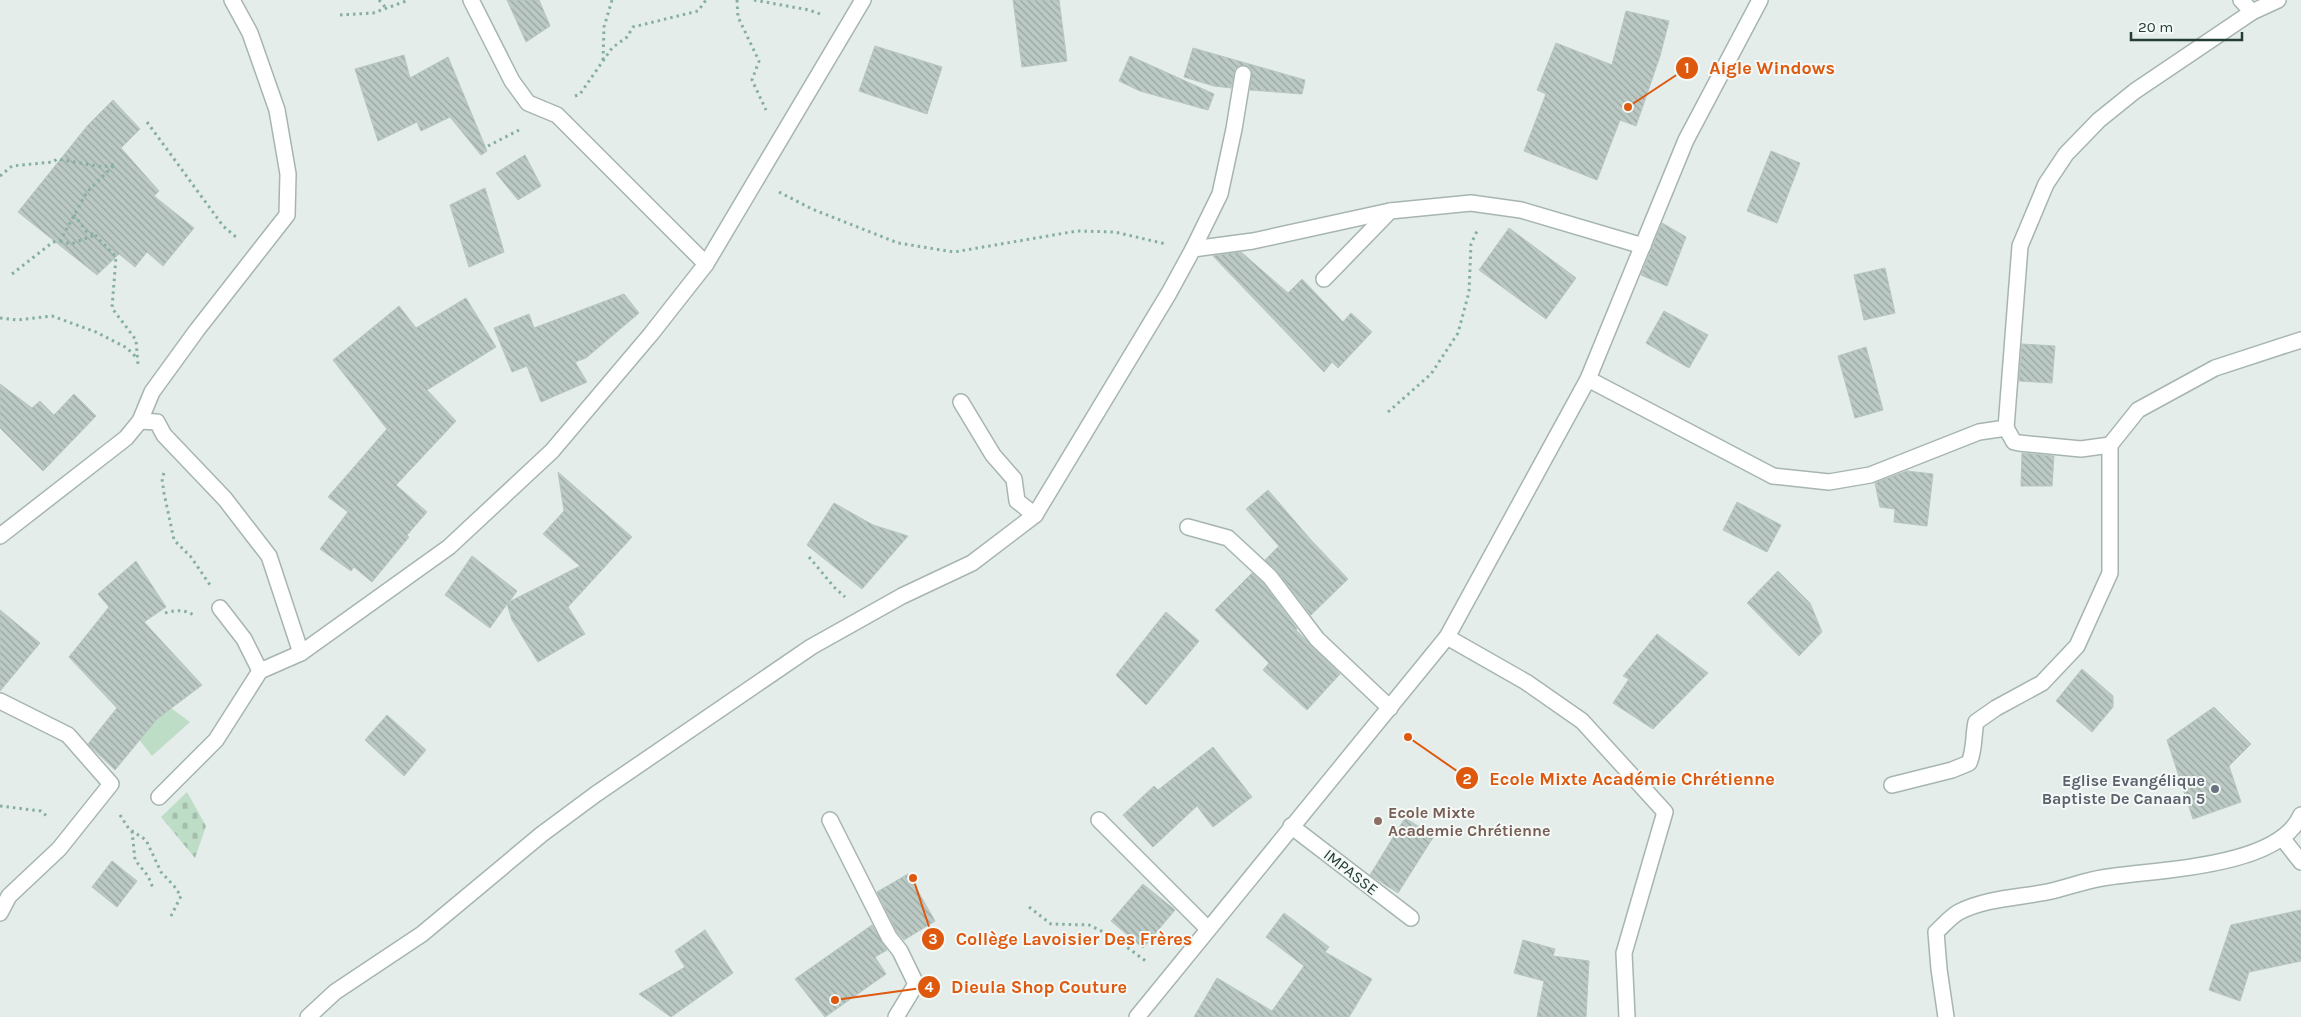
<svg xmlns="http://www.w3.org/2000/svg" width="2301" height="1017" font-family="Karla,sans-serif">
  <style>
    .grass { fill: #beddc7 }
    .cemetery { fill: url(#cemetery-stones) }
    .building { fill: url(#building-back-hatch); stroke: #b7c6c0 }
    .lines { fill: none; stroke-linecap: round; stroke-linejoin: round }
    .service-casing { stroke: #a7b5b0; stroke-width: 18 }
    .minor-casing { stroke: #a7b5b0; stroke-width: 18 }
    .tertiary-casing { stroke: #a7b5b0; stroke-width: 18 }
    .path { stroke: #86afa2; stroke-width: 3; stroke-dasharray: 2.5 4; stroke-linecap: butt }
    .service { stroke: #fff; stroke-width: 15 }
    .minor { stroke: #fff; stroke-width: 15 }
    .tertiary { stroke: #fff; stroke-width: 15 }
    .worship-dot { fill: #6b7280; stroke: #f4f9f7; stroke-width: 2 }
    .education-dot { fill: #8d6e63; stroke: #f4f9f7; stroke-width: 2 }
    .labels { text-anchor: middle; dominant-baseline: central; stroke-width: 4; stroke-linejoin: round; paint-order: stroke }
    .worship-label { font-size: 16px; font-weight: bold; fill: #5b616d; stroke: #f4f9f7; text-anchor: end }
    .education-label { font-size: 16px; font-weight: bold; fill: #785e54; stroke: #f4f9f7; text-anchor: start }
    .street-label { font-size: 16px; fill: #243e37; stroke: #f4f9f7 }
    .leader { fill: none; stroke: #de580e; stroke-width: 2 }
    .callout-dot { fill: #de580e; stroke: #f4f9f7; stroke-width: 2 }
    .mark-label { font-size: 15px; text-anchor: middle; font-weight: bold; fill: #fff }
    .callout-label { font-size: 18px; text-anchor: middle; font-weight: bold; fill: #de580e; stroke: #f4f9f7; stroke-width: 4; stroke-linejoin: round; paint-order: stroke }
  </style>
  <defs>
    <pattern id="cemetery-stones" width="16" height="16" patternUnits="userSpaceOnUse" patternTransform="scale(1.25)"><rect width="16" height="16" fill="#beddc7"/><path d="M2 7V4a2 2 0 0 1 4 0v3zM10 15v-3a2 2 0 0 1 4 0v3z" fill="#a3bfac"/></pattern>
    <pattern id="building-back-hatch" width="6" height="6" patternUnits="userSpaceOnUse" patternTransform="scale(1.25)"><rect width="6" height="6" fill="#bccac5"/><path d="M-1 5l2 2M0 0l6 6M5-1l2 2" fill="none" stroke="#99a5a1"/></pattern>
  </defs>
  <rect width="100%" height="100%" fill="#e4ede9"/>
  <path class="grass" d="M149,692L190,722L152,756L127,724Z"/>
  <path class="cemetery" d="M187,792L206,826L195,858L161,817Z"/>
  <g class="building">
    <path d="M507,0H539L550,26L526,42Z"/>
    <path d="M1013,0H1059L1067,61L1022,67Z"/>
    <path d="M1626,11L1669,21L1660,56L1636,126L1620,120L1597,180L1524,151L1546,94L1537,90L1556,43L1612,65Z"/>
    <path d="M875,46L942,67L927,114L859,91Z"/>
    <path d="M1193,48L1305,80L1302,94L1250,90L1252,71L1244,65L1235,68L1231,88L1214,86L1184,77Z"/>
    <path d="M404,55L410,78L448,57L487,151L481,155L450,117L421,131L417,122L378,141L355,69Z"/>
    <path d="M1130,56L1214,94L1208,110L1140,91L1119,81Z"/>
    <path d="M113,100L140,129L121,148L159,191L154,196L194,228L163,266L147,252L135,267L119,254L97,275L18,212L88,125Z"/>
    <path d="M1771,151L1800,163L1777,223L1747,211Z"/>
    <path d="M525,155L541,186L518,200L496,173Z"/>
    <path d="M485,188L504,252L469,267L450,205Z"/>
    <path d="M1662,223L1686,237L1667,286L1641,275Z"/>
    <path d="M1509,228L1576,278L1546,319L1479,270Z"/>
    <path d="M1241,252L1288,293L1302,279L1343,322L1351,313L1372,332L1338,368L1332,362L1324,372L1213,256Z"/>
    <path d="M1885,268L1895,313L1864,320L1854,275Z"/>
    <path d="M624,294L639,313L586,358L575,362L587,382L541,402L527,366L512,372L494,328L529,314L534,328Z"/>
    <path d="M466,298L496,347L427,390L456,421L396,485L427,512L407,535L409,537L372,582L354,567L351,571L320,549L348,512L328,497L387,429L333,360L399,306L416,328Z"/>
    <path d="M1664,311L1708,335L1689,368L1646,343Z"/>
    <path d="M2022,344L2055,346L2052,383L2019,381Z"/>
    <path d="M1866,347L1883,410L1855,418L1838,356Z"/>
    <path d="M0,384L32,408L40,401L54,415L74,394L96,416L43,471L0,428Z"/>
    <path d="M2022,453L2054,456L2052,486H2021Z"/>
    <path d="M1907,471L1933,474L1927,526L1894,522L1895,509L1880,507L1875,483Z"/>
    <path d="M558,472L632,537L568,607L585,634L538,662L512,620L507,604L490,628L445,595L472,556L517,591L509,602L580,566L543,534L564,511Z"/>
    <path d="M1268,490L1311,540L1348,579L1311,615L1277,571L1265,560L1279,546L1246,509Z"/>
    <path d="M1737,502L1781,525L1767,552L1723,530Z"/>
    <path d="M834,503L873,525L908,536L862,589L807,545Z"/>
    <path d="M136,561L166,607L144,622L202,685L157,719L115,770L88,744L117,708L69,657L109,607L98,594Z"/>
    <path d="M1778,571L1810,603L1822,632L1799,656L1747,603Z"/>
    <path d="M1252,573L1263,583L1297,629L1296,630L1340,674L1307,710L1263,670L1269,663L1215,610Z"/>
    <path d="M0,610L40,643L0,691Z"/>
    <path d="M1166,612L1199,641L1146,705L1116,675Z"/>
    <path d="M1657,634L1708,673L1653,729L1613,703L1629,679L1623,676Z"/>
    <path d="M2082,669L2113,696V707L2092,732L2056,701Z"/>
    <path d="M2214,707L2251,744L2229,766L2241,802L2193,819L2167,740Z"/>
    <path d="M387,715L426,750L404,776L365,740Z"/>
    <path d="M1213,747L1252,797L1213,827L1197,806L1153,847L1123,815L1154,786L1158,790Z"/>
    <path d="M1405,818L1434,836L1398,893L1370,875Z"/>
    <path d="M112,861L137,881L117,907L92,887Z"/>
    <path d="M908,874L935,921L904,940L897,932L877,892Z"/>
    <path d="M1143,884L1175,910L1143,948L1111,921Z"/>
    <path d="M2301,910V961L2249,972L2240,1001L2209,990L2231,925Z"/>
    <path d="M1284,913L1329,947L1325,952L1372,979L1349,1017H1194L1217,978L1272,1011L1304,966L1266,937Z"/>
    <path d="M872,925L887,950L875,957L886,974L825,1017L795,979Z"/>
    <path d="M705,930L733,973L671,1017L639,994L685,967L675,951Z"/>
    <path d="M1523,940L1555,949L1553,956L1589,961L1586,1017H1537L1544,981L1514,973Z"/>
  </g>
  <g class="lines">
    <g class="service-casing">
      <g id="service">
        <path d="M1324,279L1390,211"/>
        <path d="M961,402L993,455L1014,479L1017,501L1035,515"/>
        <path d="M1188,527L1228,538L1270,577L1317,639L1390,708"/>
        <path d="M220,608L244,639L260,671"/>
        <path d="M1099,820L1208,929"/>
      </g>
    </g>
    <g class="minor-casing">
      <g id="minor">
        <path d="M232,0L250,33L277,110L288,174L287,215L197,330L152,392L140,421L157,422L164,435L225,499L269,556L301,653"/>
        <path d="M471,0L512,81L528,103L557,115L706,264"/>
        <path d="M2241,0L2252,12"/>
        <path d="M1193,249L1220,194L1234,129L1243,74"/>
        <path d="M1588,379L1773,476L1829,482L1870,475L1979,432L2006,428L2020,246L2046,184L2066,154L2099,120L2135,91L2252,12L2278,0"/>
        <path d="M2006,428L2014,442L2019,443L2081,449L2110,445"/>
        <path d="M0,536L126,438L140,421"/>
        <path d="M1447,637L1526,682L1582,721L1665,812L1624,953L1627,1017"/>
        <path d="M0,701L68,735L111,784L59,849L9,896L0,913"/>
        <path d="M1892,785L1952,770L1969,763C1975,749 1973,736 1976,722L1996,708L2042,683L2077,646L2110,573V445L2138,410L2215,368L2301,340"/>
        <path d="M159,797L216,740L260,671L301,653L449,547L552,451L651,334L706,264L863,0"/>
        <path d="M830,820L889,937L900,951L916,984L896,1017"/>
        <path d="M1291,826L1411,918"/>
        <path d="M2283,839L2301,862"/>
        <path d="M308,1017L335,992L422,934L542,834L596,794L811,647L902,596L972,563L1035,515L1169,293L1193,249L1253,241L1390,211L1471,203L1521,210L1643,246"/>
        <path d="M1946,1017L1939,969L1936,932C1943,926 1951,916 1959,912C1987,898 2017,898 2047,892C2066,888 2084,881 2102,878C2153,869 2278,869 2301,815"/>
      </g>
    </g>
    <g class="tertiary-casing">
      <path id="tertiary" d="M1137,1017L1447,637L1588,379L1686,140L1760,0"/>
    </g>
    <g class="path">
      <path d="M379,0L386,8"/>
      <path d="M737,0L738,17L759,61L752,80L766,110"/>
      <path d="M754,0L809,10L823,15"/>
      <path d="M340,15L373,13L409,0"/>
      <path d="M603,60L604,27L612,0"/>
      <path d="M575,96L580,94L612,48L627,37L633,27L698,11L706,0"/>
      <path d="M147,122L223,226L236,237"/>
      <path d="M488,146L519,130"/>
      <path d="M0,176L12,166L53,162L57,159L103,167L115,164L87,192L60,241L53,242L12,274"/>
      <path d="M779,192L812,209L898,243L954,252L1077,231L1115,232L1166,244"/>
      <path d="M95,235L116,257L112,308L136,340L138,365"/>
      <path d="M60,241L71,244L95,235L87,232L74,215"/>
      <path d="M0,318L18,320L52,316L96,332L127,348L137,358"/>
      <path d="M1388,412L1431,374L1458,333L1469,292L1471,244L1477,231"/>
      <path d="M164,473L162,479L164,493L174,540L191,557L210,585"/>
      <path d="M809,557L834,587L845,597"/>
      <path d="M165,613C176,610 185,609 195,616"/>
      <path d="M0,806L41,811L49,818"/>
      <path d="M120,815L129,829L146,840L161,872L174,886L181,896L170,918"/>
      <path d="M132,831L135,860L148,876L153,888"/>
      <path d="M1029,907L1051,924L1089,925L1112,936L1147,962"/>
    </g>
    <use href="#service" class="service"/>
    <use href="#minor" class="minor"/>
    <use href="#tertiary" class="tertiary"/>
  </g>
  <circle class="worship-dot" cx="2215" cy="789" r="5"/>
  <circle class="education-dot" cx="1378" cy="821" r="5"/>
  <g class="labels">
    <g class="worship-label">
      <text x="2205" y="780">Eglise Evangélique<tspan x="2205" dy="18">Baptiste De Canaan 5</tspan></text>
    </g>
    <g class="education-label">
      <text x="1388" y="812">Ecole Mixte<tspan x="1388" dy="18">Academie Chrétienne</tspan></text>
    </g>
    <g class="street-label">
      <text transform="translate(1351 872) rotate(38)">IMPASSE</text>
    </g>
  </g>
  <path class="leader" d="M1628 107L1687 68M1408 737L1467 778M913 878L933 939M835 1000L929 987"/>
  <g class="callout-dot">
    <circle cx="1628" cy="107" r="5"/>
    <circle cx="1408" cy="737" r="5"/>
    <circle cx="913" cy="878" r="5"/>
    <circle cx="835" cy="1000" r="5"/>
    <circle cx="1687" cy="68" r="12"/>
    <circle cx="1467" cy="778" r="12"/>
    <circle cx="933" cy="939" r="12"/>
    <circle cx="929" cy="987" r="12"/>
  </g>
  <g class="mark-label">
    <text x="1687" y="73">1</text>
    <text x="1467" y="784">2</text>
    <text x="933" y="944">3</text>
    <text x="929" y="992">4</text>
  </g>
  <g class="callout-label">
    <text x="1772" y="74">Aigle Windows</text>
    <text x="1632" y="785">Ecole Mixte Académie Chrétienne</text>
    <text x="1074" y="945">Collège Lavoisier Des Frères</text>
    <text x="1039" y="993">Dieula Shop Couture</text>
  </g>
  <path d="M2131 32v8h111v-8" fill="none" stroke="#243e37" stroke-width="2.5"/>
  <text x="2138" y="32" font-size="15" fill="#243e37" stroke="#f4f9f7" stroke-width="4" paint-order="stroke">20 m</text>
</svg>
